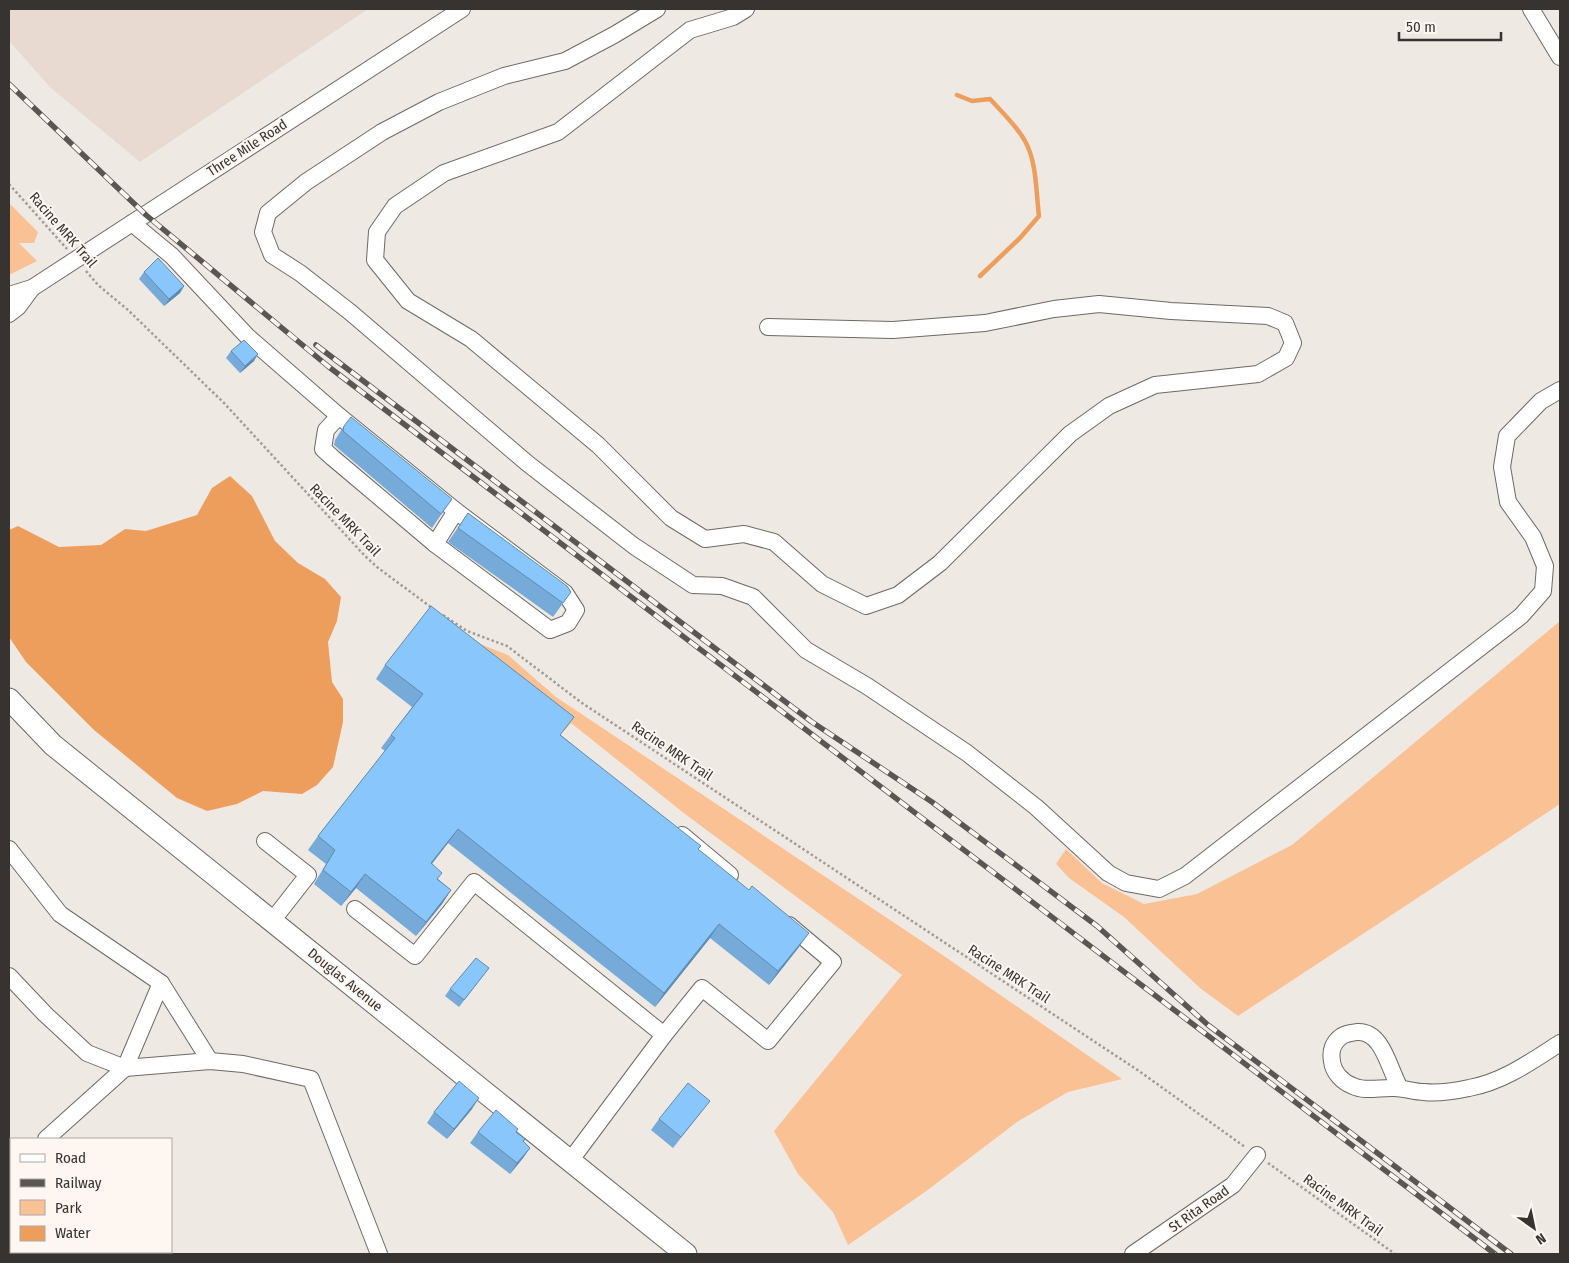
<svg xmlns="http://www.w3.org/2000/svg" width="1569" height="1263" font-family="'Fira Sans Condensed',sans-serif">
  <style>
    .built { fill: #e8dad0 }
    .green { fill: #fac194 }
    .water { fill: #ed9e5d }
    .lines { fill: none; stroke-linecap: round; stroke-linejoin: round }
    .stream { stroke: #ed9e5d; stroke-width: 4.5 }
    .minor-casing { stroke: #6f6965; stroke-width: 18 }
    .major-casing { stroke: #6f6965; stroke-width: 23 }
    .path { stroke: #a09c98; stroke-width: 2.5; stroke-dasharray: 2.5 2.5; stroke-linecap: butt }
    .minor { stroke: #fff; stroke-width: 16 }
    .major { stroke: #fff; stroke-width: 21 }
    .rail-casing { stroke: #595653; stroke-width: 5.5 }
    .rail { stroke: #fdf6f1; stroke-width: 4; stroke-dasharray: 11; stroke-linecap: butt }
    .wall { fill: #76aad8 }
    .shaded-wall { fill: #608bb0 }
    .building { fill: #89c6fb; stroke: #608bb0 }
    .labels { text-anchor: middle; dominant-baseline: central; stroke-width: 4; stroke-linejoin: round; paint-order: stroke }
    .street-label { font-size: 14px; fill: #363331; stroke: #fdf6f1 }
  </style>
  <rect width="100%" height="100%" fill="#efe9e4"/>
  <path class="built" d="M9,9H368L140,162L51,88L9,41Z"/>
  <g class="green">
    <path d="M9,203L38,232L34,243H19L37,261L9,275Z"/>
    <path d="M1560,621V804L1238,1016L1200,988L1124,917L1069,878L1056,864L1066,849L1102,883L1144,904L1197,894L1292,845Z"/>
    <path d="M465,638L508,655L556,697L941,954L1122,1079L1068,1092L1017,1122L925,1192L848,1245L833,1212L798,1174L774,1131L902,975L685,814L571,723L564,731Z"/>
  </g>
  <path class="water" d="M230,476L252,496L275,541L298,563L325,579L341,597L337,621L328,642L332,682L343,699V722L333,767L317,785L302,794L263,791L237,804L207,811L177,798L94,730L26,662L9,637V530L18,526L59,547L101,545L125,529L146,531L197,515L212,488Z"/>
  <g class="lines">
    <path class="stream" d="M957,95L972,101L990,99C1002,112 1016,125 1025,141C1037,162 1036,193 1039,216L1020,238L980,276"/>
    <g class="minor-casing">
      <g id="minor">
        <path d="M657,9L614,35L565,61L504,76L439,102L382,132L306,182L268,213L263,232L272,255L300,273L350,312L527,463L634,546L693,585L722,586L753,597L806,650L867,686L967,753L1036,807L1108,873L1126,883L1159,889L1185,876L1521,616L1543,591L1545,566L1533,537L1508,502L1502,467L1507,436L1541,401L1560,390"/>
        <path d="M746,9L733,17L690,30L558,132L444,173L395,206L377,232L375,260L408,301L471,339L598,445L671,518L705,539L744,534L774,542L822,584L866,606L898,595L940,563L1070,434L1109,406L1155,385L1258,374L1286,358L1293,343L1285,323L1268,316L1171,311L1099,304L1054,309L985,323L893,330L768,327"/>
        <path d="M1531,9L1560,57"/>
        <path d="M132,223L172,256L247,336L339,416"/>
        <path d="M9,295L32,288L462,9"/>
        <path d="M9,314L18,307L32,288"/>
        <path d="M339,416L456,511L565,593L576,610L568,623L550,630L435,544L333,458L323,449L326,430Z"/>
        <path d="M435,544L456,511"/>
        <path d="M682,835L730,875"/>
        <path d="M265,841L308,875L272,921"/>
        <path d="M9,849L60,914L161,983L210,1061"/>
        <path d="M355,909L415,956L474,882L664,1035L570,1161"/>
        <path d="M9,976L45,1014L87,1053L125,1068L210,1061L243,1064L311,1079L379,1254"/>
        <path d="M664,1035L702,988L768,1041L833,962L789,925"/>
        <path d="M1400,1088C1389,1070 1383,1030 1357,1032C1352,1033 1347,1033 1342,1036C1333,1042 1330,1051 1332,1061C1333,1072 1342,1082 1353,1086C1365,1092 1381,1087 1394,1088C1404,1088 1414,1092 1424,1092C1439,1094 1455,1091 1469,1088C1503,1082 1532,1061 1560,1043"/>
        <path d="M46,1139L125,1068L161,983"/>
        <path d="M9,1169L11,1167"/>
        <path d="M1133,1254L1233,1185L1257,1155"/>
      </g>
    </g>
    <g class="major-casing">
      <path id="major" d="M9,699L53,745L686,1254"/>
    </g>
    <g class="path">
      <path d="M9,184L67,249"/>
      <path d="M86,271L98,285L128,310L224,403L365,556L377,567L432,608"/>
      <path d="M443,615L467,631L507,646L582,703L1139,1071L1245,1147"/>
      <path d="M1268,1163L1395,1254"/>
    </g>
    <use href="#minor" class="minor"/>
    <use href="#major" class="major"/>
    <g class="rail-casing">
      <g id="rail">
        <path d="M9,84L146,215L329,367L1495,1254"/>
        <path d="M316,345L812,722L932,802L1097,926L1208,1025L1511,1254"/>
      </g>
    </g>
    <use href="#rail" class="rail"/>
  </g>
  <g class="wall">
    <path d="M144,272L184,286L180,293L164,306L139,279Z"/>
    <path d="M231,351L254,361L240,373L226,358Z"/>
    <path d="M344,426L452,499L432,528L334,445L335,440Z"/>
    <path d="M468,513L571,592L553,617L448,542Z"/>
    <path d="M385,665L561,735L698,849L799,947L769,985L710,938L655,1007L448,843L432,864L438,879L451,890L442,904L416,936L356,888L341,906L314,884L326,864L308,850L318,836L385,751L381,748L412,707L376,679Z"/>
    <path d="M489,968L459,1007L445,996L450,989Z"/>
    <path d="M472,1109L447,1139L427,1123L434,1112Z"/>
    <path d="M702,1111L673,1148L651,1130L659,1119Z"/>
    <path d="M478,1132H516L525,1139L524,1142L530,1148L523,1158L510,1174L470,1143Z"/>
  </g>
  <g class="shaded-wall">
    <path d="M184,286L180,293L164,306L169,299Z"/>
    <path d="M258,354L254,361L240,373L245,366Z"/>
    <path d="M458,829L448,843L421,877L431,863Z"/>
    <path d="M365,874L356,888L341,906L351,892Z"/>
    <path d="M451,890L442,904L416,936L426,922Z"/>
    <path d="M719,924L710,938L655,1007L664,993Z"/>
    <path d="M809,933L799,947L769,985L778,971Z"/>
    <path d="M479,1098L472,1109L447,1139L454,1129Z"/>
    <path d="M530,1148L523,1158L510,1174L517,1163Z"/>
  </g>
  <g class="building">
    <path d="M158,258L184,286L169,299L144,272Z"/>
    <path d="M244,340L258,354L245,366L231,351Z"/>
    <path d="M351,417L452,499L441,514L343,431L344,426Z"/>
    <path d="M468,513L567,586L571,592L563,603L458,528Z"/>
    <path d="M431,606L574,717L560,735L701,846L698,849L749,890L752,886L809,933L778,971L719,924L664,993L458,829L431,863L442,873L437,879L451,890L426,922L365,874L351,892L323,870L335,850L318,836L395,738L391,735L423,694L385,665Z"/>
    <path d="M476,958L489,968L464,1000L450,989Z"/>
    <path d="M459,1081L479,1098L454,1129L434,1112Z"/>
    <path d="M688,1083L710,1101L681,1137L659,1119Z"/>
    <path d="M496,1110L518,1129L516,1132L525,1139L523,1141L530,1148L517,1163L478,1132Z"/>
  </g>
  <g class="labels">
    <g class="street-label">
      <text transform="translate(247 148) rotate(-33)">Three Mile Road</text>
      <text transform="translate(63 230) rotate(49)">Racine MRK Trail</text>
      <text transform="translate(345 520) rotate(46)">Racine MRK Trail</text>
      <text transform="translate(672 751) rotate(34)">Racine MRK Trail</text>
      <text transform="translate(1009 974) rotate(33)">Racine MRK Trail</text>
      <text transform="translate(345 980) rotate(39)">Douglas Avenue</text>
      <text transform="translate(1343 1205) rotate(36)">Racine MRK Trail</text>
      <text transform="translate(1199 1209) rotate(-35)">St Rita Road</text>
    </g>
  </g>
  <rect width="1569" height="1263" fill="none" stroke="#363331" stroke-width="20"/>
  <rect x="10" y="1138" width="162" height="115" fill="#fdf6f1" stroke="#ada8a4"/>
  <rect x="20" y="1154" width="25" height="8" fill="#ffffff" stroke="#ada8a4"/>
  <text x="55" y="1163" font-size="15" fill="#363331">Road</text>
  <rect x="20" y="1179" width="25" height="8" fill="#595653" stroke="#ada8a4"/>
  <text x="55" y="1188" font-size="15" fill="#363331">Railway</text>
  <rect x="20" y="1200" width="25" height="15" fill="#fac194" stroke="#ada8a4"/>
  <text x="55" y="1213" font-size="15" fill="#363331">Park</text>
  <rect x="20" y="1226" width="25" height="15" fill="#ed9e5d" stroke="#ada8a4"/>
  <text x="55" y="1238" font-size="15" fill="#363331">Water</text>
  <g transform="translate(1534 1228) rotate(147)" stroke="#fdf6f1" stroke-width="4" paint-order="stroke">
  <path d="M0-4L9 19L0 12L-9 19Z" fill="#363331"/>
  <text y="-8" font-size="14" font-weight="bold" text-anchor="middle" fill="#363331">N</text>
  </g>
  <path d="M1399 32v8h102v-8" fill="none" stroke="#363331" stroke-width="2.5"/>
  <text x="1406" y="32" font-size="15" fill="#363331" stroke="#fdf6f1" stroke-width="4" paint-order="stroke">50 m</text>
</svg>
